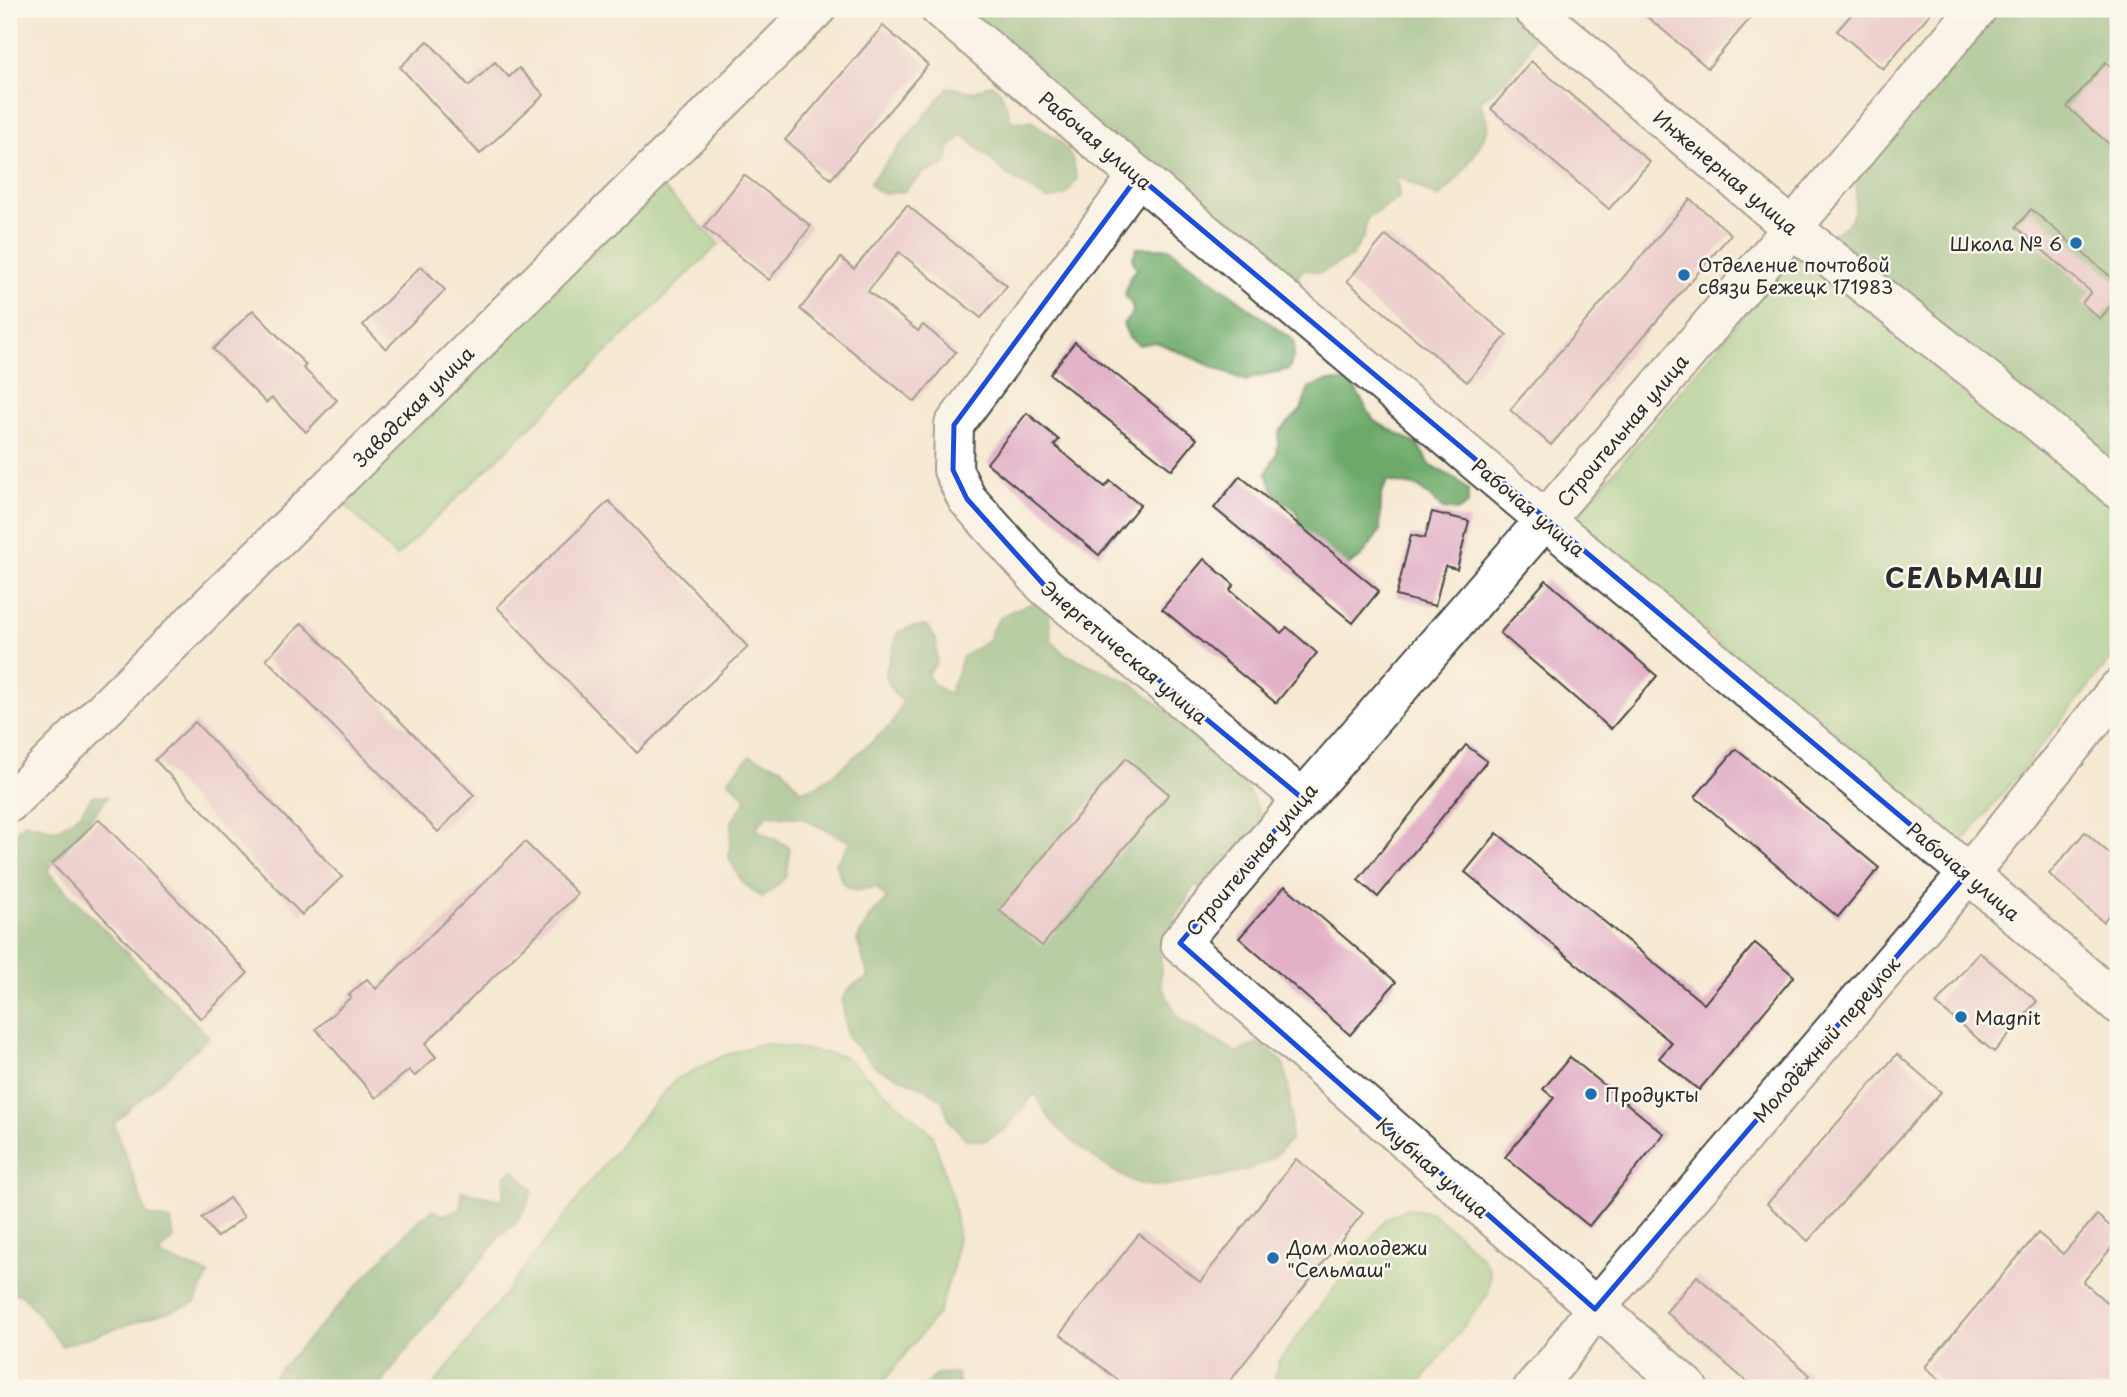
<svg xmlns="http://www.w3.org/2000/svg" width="2127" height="1397" font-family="'Playpen Sans',sans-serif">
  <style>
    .green { fill: #87c47a; stroke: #597852; stroke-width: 2 }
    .forest { fill: #6daa6a; stroke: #4c6a4a; stroke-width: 2 }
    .building { fill: #e2b1c8 }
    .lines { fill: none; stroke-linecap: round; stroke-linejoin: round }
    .minor-casing { stroke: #494844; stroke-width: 42 }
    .minor { stroke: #fff; stroke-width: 38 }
    .marked { fill: none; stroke: #1d4ed8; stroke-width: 5; stroke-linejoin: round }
    .poi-dot { fill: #1f6fb2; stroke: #fbf7ec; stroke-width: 2.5 }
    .labels { text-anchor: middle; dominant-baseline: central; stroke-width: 5; stroke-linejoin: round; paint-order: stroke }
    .street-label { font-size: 19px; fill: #2b2b2b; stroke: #fbf7ec }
    .poi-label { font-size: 19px; fill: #2b2b2b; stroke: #fbf7ec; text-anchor: start }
    .district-label { font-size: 26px; font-weight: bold; letter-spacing: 2px; fill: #2b2b2b; stroke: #fbf7ec }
  </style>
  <rect width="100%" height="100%" fill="#fbf7ec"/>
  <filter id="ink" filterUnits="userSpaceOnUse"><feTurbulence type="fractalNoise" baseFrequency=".0143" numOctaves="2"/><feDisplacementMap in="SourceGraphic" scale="14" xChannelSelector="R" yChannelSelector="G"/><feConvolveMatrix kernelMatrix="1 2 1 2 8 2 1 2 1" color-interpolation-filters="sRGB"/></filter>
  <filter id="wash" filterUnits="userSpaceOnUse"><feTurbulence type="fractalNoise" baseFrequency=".00686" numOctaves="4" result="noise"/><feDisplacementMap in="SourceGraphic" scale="28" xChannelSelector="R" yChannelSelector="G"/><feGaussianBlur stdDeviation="1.57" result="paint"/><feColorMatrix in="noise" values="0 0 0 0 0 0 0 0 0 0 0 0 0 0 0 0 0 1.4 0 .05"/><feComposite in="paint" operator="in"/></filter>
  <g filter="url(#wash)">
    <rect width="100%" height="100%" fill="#f6e9d3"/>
    <g class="green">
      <path d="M661,186L719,244L396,557L341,500Z"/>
      <path d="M1795,253L2118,509V651L1962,843L1572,522Z"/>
      <path d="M762,1043L844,1056L932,1134L952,1197L958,1234L953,1267L939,1312L878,1388H432L628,1134L676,1079L723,1056Z"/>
      <path d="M1406,1208L1430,1212L1456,1233L1481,1257L1489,1269L1490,1279L1488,1294L1417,1388H1277L1275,1376L1279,1361L1386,1219Z"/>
    </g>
    <g class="forest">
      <path d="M956,9H1513L1535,27C1530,60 1506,83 1480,101L1489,126C1477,154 1461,177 1439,198L1397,176L1399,198L1367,219L1364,236L1351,257L1320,273L1303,269L1297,282L1287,287Z"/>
      <path d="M2002,9H2118V472L1831,234C1859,224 1856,204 1856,178Z"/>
      <path d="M991,84L1001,92L1012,122L1031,121L1059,140L1072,157L1077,179L1066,195L1048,200L1009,176L963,135L949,148L948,160L940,168L926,171L903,192C889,193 876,197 870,182L949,87L975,92Z"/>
      <path d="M1137,248H1169L1294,341V354L1289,369C1274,373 1260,374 1246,381L1156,342L1139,345L1129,337L1123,324L1133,313L1132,305L1125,295L1130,277L1137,269L1132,259Z"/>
      <path d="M1327,381L1351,382L1374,421L1417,444L1431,466L1456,479L1468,489V504L1457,511L1443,509L1419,487L1387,481L1381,496L1380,531L1362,556L1341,571L1302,545L1297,511L1277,496L1266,474L1277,453L1279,432L1301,410L1309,388Z"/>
      <path d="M1043,601L1049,613L1051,640L1063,653L1130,682L1190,729L1226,761L1247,789L1265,821L1212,894L1195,885L1161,944V985L1179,1019L1237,1053L1257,1043C1267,1048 1278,1055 1283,1065C1291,1081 1291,1120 1291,1139C1284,1146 1277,1156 1268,1161C1250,1173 1164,1190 1143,1185C1118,1178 1068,1141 1052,1121C1045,1113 1040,1102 1035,1093L1005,1130L984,1141L966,1139L950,1122L942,1100L924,1088L877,1068L847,1037L842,999L853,985L869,978L857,940L870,916L887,899L876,887L857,891L843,884L835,864L851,842L802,818L767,815L755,829L790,847L786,877L763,898L742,882L729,858L732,821L747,799L728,780L750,756L782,767L800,790L816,787L839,770L892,724L903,701L893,693L885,674L898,632L911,627L927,626L936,639L937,663L927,673L933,684L949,694L963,657L989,639C996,610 1018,608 1043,601Z"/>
      <path d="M93,795L108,797L47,871L209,1037L114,1123L147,1215L171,1221L174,1238L158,1255L209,1274L195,1303L62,1346L24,1296L9,1292V839L25,822L56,830L80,814Z"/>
      <path d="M513,1169L533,1190C529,1202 523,1215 513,1225C504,1234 500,1231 494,1245C456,1291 416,1335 382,1384L381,1388H263L417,1221L433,1210L442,1215L461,1209V1191L503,1200L505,1177Z"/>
      <path d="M957,1373L960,1388H923L936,1374Z"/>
    </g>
    <g id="blocks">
      <g class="building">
        <path d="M1638,9H1758L1708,68Z"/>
        <path d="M1856,9H1934L1883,69L1837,31Z"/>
        <path d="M883,26L928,65L831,179L785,140Z"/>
        <path d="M428,41L469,86L495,62L509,77L519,68L544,95L480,154L400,67Z"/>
        <path d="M1531,61L1650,162L1609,209L1491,109Z"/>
        <path d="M2106,62L2118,73V152L2067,107Z"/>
        <path d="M744,175L811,226L769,280L704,227Z"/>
        <path d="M1690,199L1731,234L1551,445L1510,410Z"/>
        <path d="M907,205L1007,286L981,318L899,252L868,291L918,331L923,325L956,352L915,402L800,309L841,258L854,269Z"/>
        <path d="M2031,209L2118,283V297L2100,319L2082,303L2091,292L2016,227Z"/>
        <path d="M1386,235L1507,335L1467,382L1347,281Z"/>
        <path d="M421,266L445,290L386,349L363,325Z"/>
        <path d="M253,310L306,365L303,368L337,400L306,432L272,398L266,403L213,349Z"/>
        <path d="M1075,342L1197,439L1172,470L1050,374Z"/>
        <path d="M1027,413L1059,440L1054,445L1105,487L1110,481L1140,505L1099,555L987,463Z"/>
        <path d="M1240,476L1379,591L1353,623L1214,508Z"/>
        <path d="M609,501L748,647L637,753L497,607Z"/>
        <path d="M1432,512L1469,521L1457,569L1445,566L1435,606L1396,596L1411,535L1425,538Z"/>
        <path d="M1204,559L1234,585L1230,590L1281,633L1287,627L1317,653L1276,703L1162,609Z"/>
        <path d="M1546,580L1657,676L1611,729L1500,633Z"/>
        <path d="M302,623L474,795L438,832L266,659Z"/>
        <path d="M195,722L342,877L302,915L155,760Z"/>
        <path d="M1466,745L1487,761L1378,897L1358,880Z"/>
        <path d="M1736,749L1879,868L1838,917L1695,797Z"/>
        <path d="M1126,758L1169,794L1042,946L999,910Z"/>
        <path d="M99,819L248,973L201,1019L52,864Z"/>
        <path d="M2085,832L2118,861V904L2103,922L2049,874Z"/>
        <path d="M1497,833L1704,1004L1755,943L1794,976L1699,1090L1659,1058L1672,1043L1465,872Z"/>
        <path d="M525,842L578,894L425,1044L436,1057L415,1076L409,1070L376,1098L316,1029L351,997L349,995L367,979L376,989Z"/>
        <path d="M1285,886L1396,982L1350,1035L1239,938Z"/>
        <path d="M1979,952L2037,1001L1994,1052L1936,1004Z"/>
        <path d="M1897,1054L1941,1092L1808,1241L1767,1204Z"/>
        <path d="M1570,1057L1664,1134L1589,1226L1505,1157L1554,1098L1543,1089Z"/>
        <path d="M1296,1159L1363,1213L1224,1388H1128L1060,1334L1139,1234L1200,1282Z"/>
        <path d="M229,1198L244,1217L217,1237L202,1218Z"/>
        <path d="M2097,1215L2118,1233V1240L2083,1282L2118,1312V1388H1950L1925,1367L2038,1233L2063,1254Z"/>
        <path d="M1697,1276L1810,1375L1798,1388H1754L1666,1312Z"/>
      </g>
    </g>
  </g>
  <g filter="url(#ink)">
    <use href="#blocks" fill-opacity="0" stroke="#494844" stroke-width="2"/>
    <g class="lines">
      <g class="minor-casing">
        <g id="minor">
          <path d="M940,9L1545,520L1968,873L2118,1004"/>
          <path d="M1533,9L1792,228L2011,399L2118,489"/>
          <path d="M1138,176L954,425L953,470L967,499L1045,586L1302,798"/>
          <path d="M9,803L816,9"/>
          <path d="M1533,1388L1557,1361L1595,1309L1990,848L2118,689"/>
          <path d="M1688,1388L1180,943C1327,768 1479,598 1627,424C1745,286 1859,146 1977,9"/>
        </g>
      </g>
      <use href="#minor" class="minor"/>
    </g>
  </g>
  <path d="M0 0H2127V1397H0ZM1138,176L1968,873L1595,1309L1180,943L1302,798L1045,586L967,499L953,470L954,425Z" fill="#f6e9d3" fill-opacity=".55" fill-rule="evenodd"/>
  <path class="marked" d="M1138,176L1968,873L1595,1309L1180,943L1302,798L1045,586L967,499L953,470L954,425Z"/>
  <g class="poi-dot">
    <circle cx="2076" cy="243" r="7"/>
    <circle cx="1684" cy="275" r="7"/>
    <circle cx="1961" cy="1017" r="7"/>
    <circle cx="1591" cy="1094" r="7"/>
    <circle cx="1273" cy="1258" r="7"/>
  </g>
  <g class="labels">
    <g class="street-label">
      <text transform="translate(1096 140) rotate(40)">Рабочая улица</text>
      <text transform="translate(1726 172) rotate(40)">Инженерная улица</text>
      <text transform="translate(413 406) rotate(-45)">Заводская улица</text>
      <text transform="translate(1622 430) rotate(-50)">Строительная улица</text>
      <text transform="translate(1529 507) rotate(40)">Рабочая улица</text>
      <text transform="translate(1125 652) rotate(40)">Энергетическая улица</text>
      <text transform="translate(1251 859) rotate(-50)">Строительная улица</text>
      <text transform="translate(1964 871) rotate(40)">Рабочая улица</text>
      <text transform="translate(1826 1039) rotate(-49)">Молодёжный переулок</text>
      <text transform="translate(1433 1167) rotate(41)">Клубная улица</text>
    </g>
    <g class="poi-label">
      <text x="2062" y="243" text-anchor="end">Школа № 6</text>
      <text x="1698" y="264">Отделение почтовой<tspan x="1698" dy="22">связи Бежецк 171983</tspan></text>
      <text x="1975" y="1017">Magnit</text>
      <text x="1605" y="1094">Продукты</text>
      <text x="1287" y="1247">Дом молодежи<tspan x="1287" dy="22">"Сельмаш"</tspan></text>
    </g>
    <g class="district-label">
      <text x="1965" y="577">СЕЛЬМАШ</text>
    </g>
  </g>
  <rect width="2127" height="1397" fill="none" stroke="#fbf7ec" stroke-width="35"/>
</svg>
